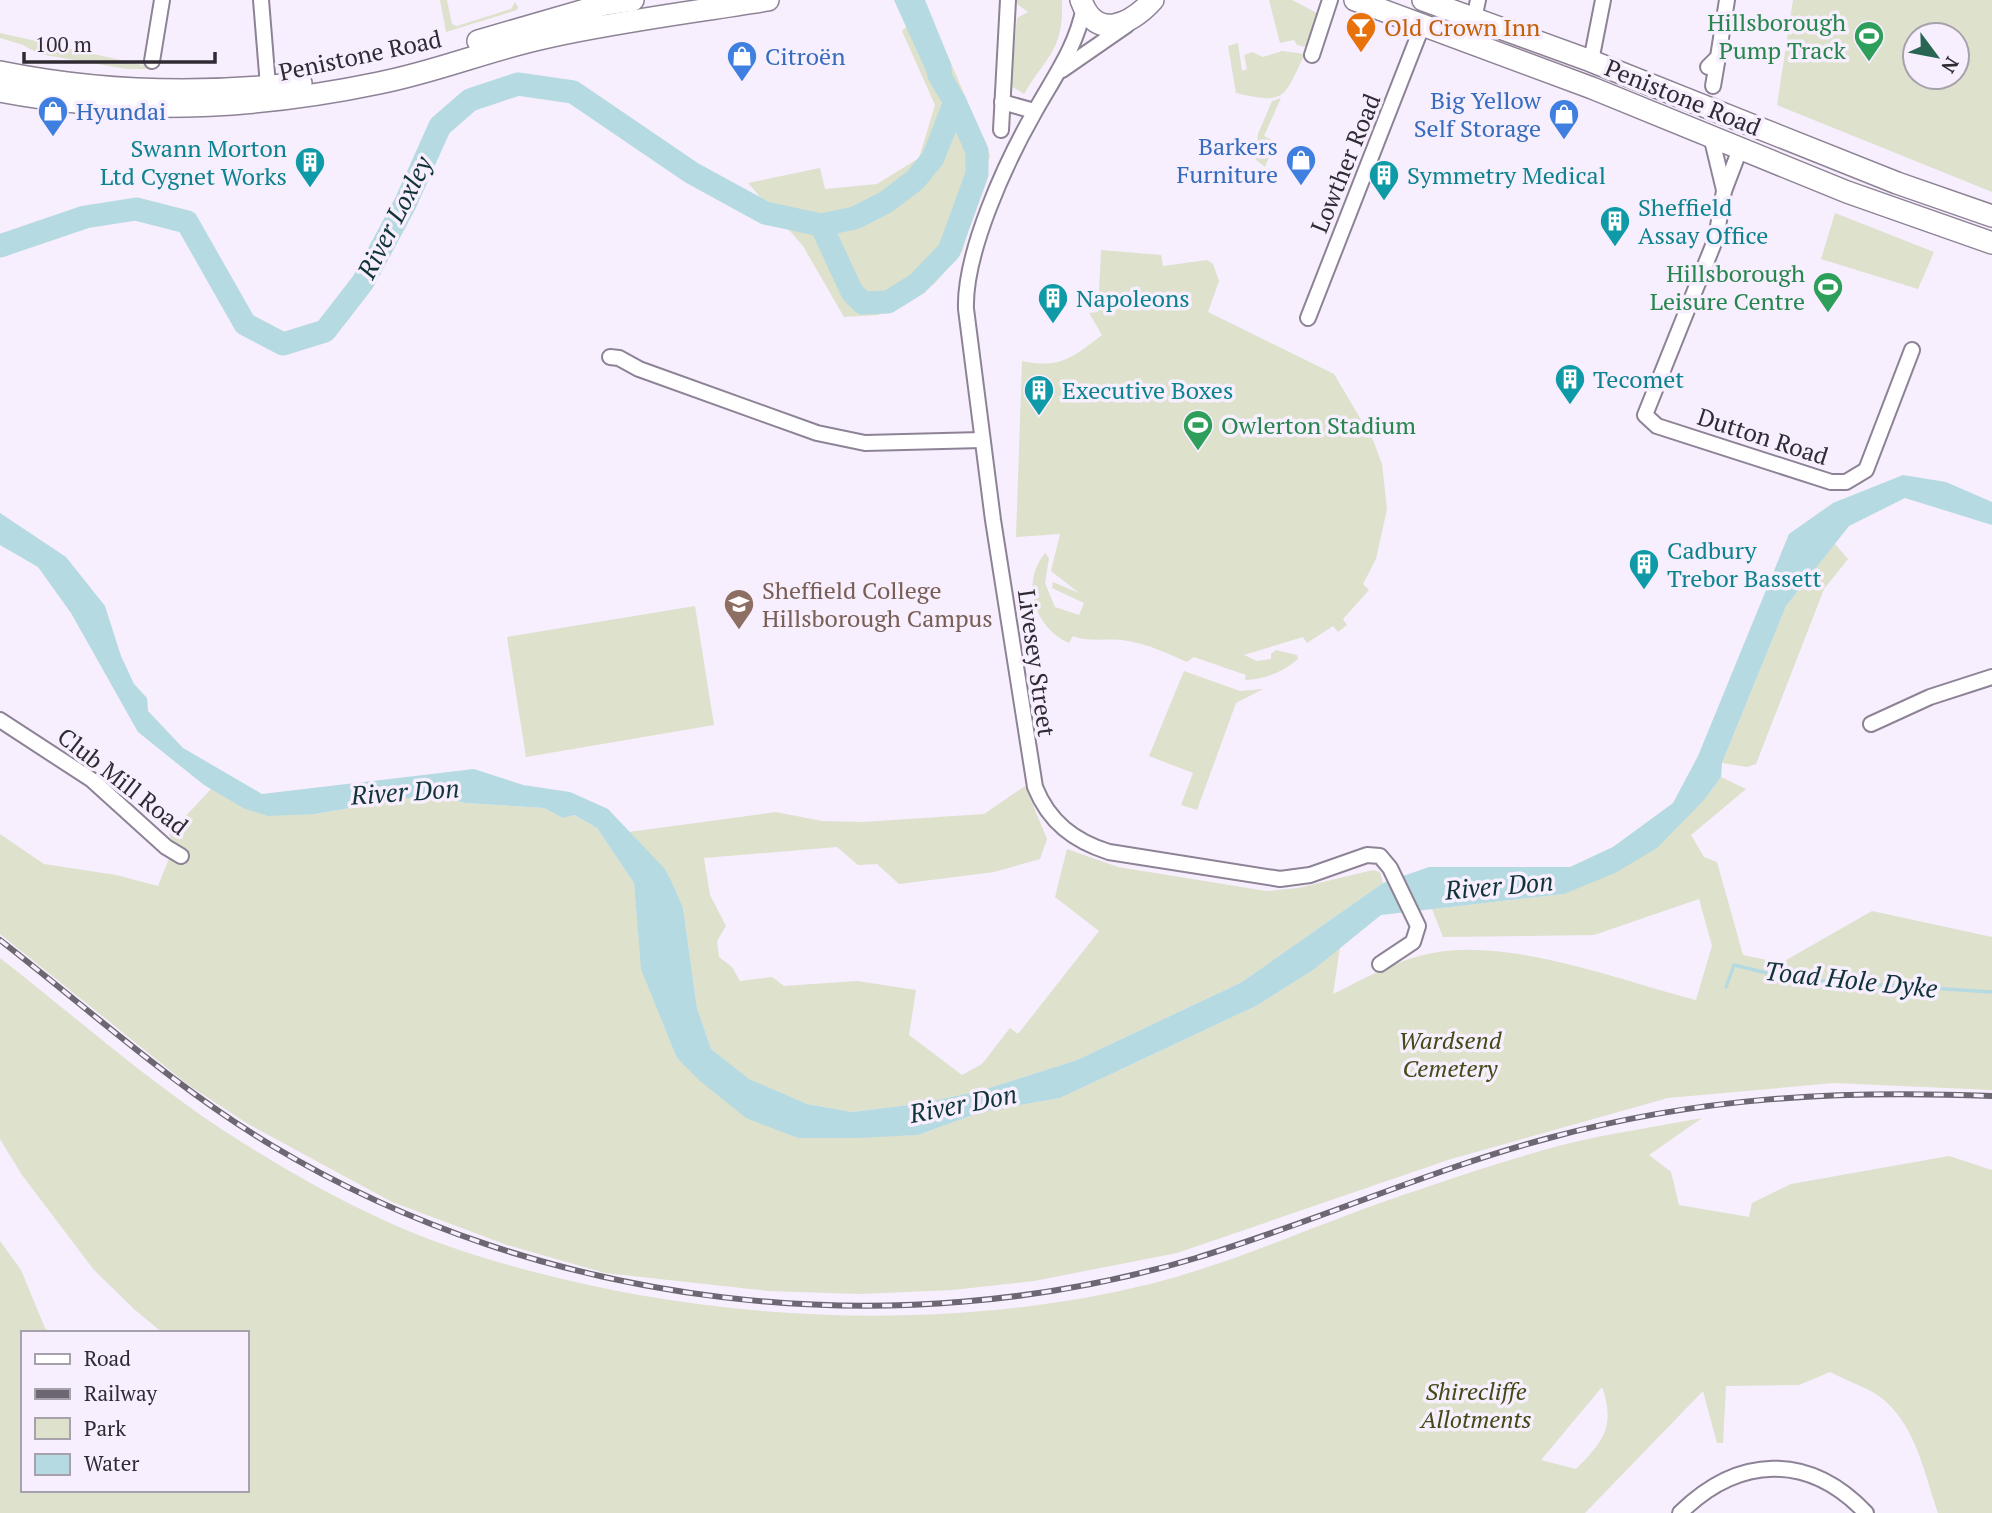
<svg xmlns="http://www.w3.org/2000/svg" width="1992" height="1513" font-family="'PT Serif',serif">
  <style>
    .green { fill: #dee1cc; fill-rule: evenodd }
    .water { fill: #b5dae2 }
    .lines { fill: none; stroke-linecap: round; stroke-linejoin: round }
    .stream { stroke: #b5dae2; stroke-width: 3.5 }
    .river { stroke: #b5dae2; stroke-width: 23 }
    .minor-casing { stroke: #8e8396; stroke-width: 18 }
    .highway-casing { stroke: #8e8396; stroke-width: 24 }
    .minor { stroke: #fff; stroke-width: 14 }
    .highway { stroke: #fff; stroke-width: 21 }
    .rail-casing { stroke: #6d6771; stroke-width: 6 }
    .rail { stroke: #f7eefe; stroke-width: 3.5; stroke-dasharray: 10; stroke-linecap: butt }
    .labels { text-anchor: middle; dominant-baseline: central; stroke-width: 7; stroke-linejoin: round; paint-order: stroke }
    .leisure-label { font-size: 24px; fill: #27864d; stroke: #f7eefe; text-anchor: end }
    .food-label { font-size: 24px; fill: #c56008; stroke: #f7eefe; text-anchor: start }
    .street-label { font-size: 24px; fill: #302b33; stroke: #f7eefe }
    .shop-label { font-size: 24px; fill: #366cbe; stroke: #f7eefe; text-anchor: start }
    .culture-label { font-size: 24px; fill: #0d838f; stroke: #f7eefe; text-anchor: start }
    .education-label { font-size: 24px; fill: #785e54; stroke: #f7eefe; text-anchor: start }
    .park-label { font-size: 24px; font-style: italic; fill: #444917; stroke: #f7eefe }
    .water-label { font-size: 26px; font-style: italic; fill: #10343a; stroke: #f7eefe }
  </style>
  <rect width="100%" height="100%" fill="#f7eefe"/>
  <g class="green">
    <path d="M440,0H447L452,24L457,26L511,9L515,2L518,7L517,10L446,32Z"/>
    <path d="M1017,0H1062C1064,50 1047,55 1024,94L1011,86V81L1017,18L1028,12L1017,4Z"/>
    <path d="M1269,0H1292L1317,13L1319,16L1306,47L1297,45L1294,40L1280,43Z"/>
    <path d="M1793,0H1992V192L1777,105ZM1915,35H1957V77H1915Z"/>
    <path d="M919,14L934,23L990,155L962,252L934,284L878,315L844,317L803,246L748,183L820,168L825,189L877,184L919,158L935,105L902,31Z"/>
    <path d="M0,33L147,66L148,69H127L39,54L23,45L0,38Z"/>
    <path d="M1238,43L1242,71L1247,69L1244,55L1252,52L1263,57L1282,51L1305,54C1283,98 1287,105 1236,93L1228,46Z"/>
    <path d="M1281,98L1264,136L1275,141L1265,167L1256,160L1258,134L1272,101Z"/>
    <path d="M1835,213L1934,252L1918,289L1821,259Z"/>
    <path d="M1101,250L1161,255L1163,266L1207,260L1213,264L1219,281L1208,312L1334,374L1373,440L1382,464L1387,509L1376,559L1363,584L1369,590L1343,619L1347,625L1338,632L1333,626L1307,643L1303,637L1244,655L1257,661L1271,659V654L1276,650L1297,655L1298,659C1281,673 1266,679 1245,680L1246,675L1194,657L1187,662C1169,654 1148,644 1128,641C1109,637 1090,643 1073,636L1069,643C1035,628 1020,583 1045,553L1049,558L1045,583L1055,607L1079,615L1084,603L1052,588L1053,582L1079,593L1051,571L1060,534L1016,537L1022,361C1060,369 1072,358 1102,335L1089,313L1098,312Z"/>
    <path d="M1834,543L1848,559L1824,589L1756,764L1747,767L1722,763L1786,606Z"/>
    <path d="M695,606L714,725L526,757L507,637Z"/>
    <path d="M1184,671L1240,691L1263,689L1236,703L1197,810L1181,805L1193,773L1149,756Z"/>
    <path d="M1721,777L1746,789L1691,835L1704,857L1717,862L1743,955L1781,963L1872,911L1992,937V1090L1834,1083L1668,1098L1451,1159L1177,1253L1034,1281L953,1290L860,1294L768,1291L605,1273L507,1245L392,1202L248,1124L187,1084L0,934V834L44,864L116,875L158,886L174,846L169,834L211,789L243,808L315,814L432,794L465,803L544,808L563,818L573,815L597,828L634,883L640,951L677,1058L736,1110L798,1138L918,1135L981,1112L1060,1098L1258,1005L1313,970L1340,947L1333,994C1364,979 1398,959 1433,953C1511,938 1619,980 1696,1000L1712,946L1699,899L1594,935L1443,937L1432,909L1564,894L1705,799Z"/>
    <path d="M1025,786L1047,839L1040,859L994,872L899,884L877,864L858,865L837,847L704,858L710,895L726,926L717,941L719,957L732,967L740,981L772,977L784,986L857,981L916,990L909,1035L962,1075L982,1064L1010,1028L1018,1034L1099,931L1055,897L1067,849L1118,867L1266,891L1298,888L1373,870L1380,872L1383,883L1242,982L1077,1060L983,1090L924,1103L852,1112L807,1104L748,1079L711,1049L697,1008L683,908L675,889L629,832L776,812L822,821L863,822L984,814Z"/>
    <path d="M0,958C82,1022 160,1092 248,1146C309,1184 377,1221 445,1245C661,1320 927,1339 1150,1284C1241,1261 1328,1219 1418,1190C1464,1174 1511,1159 1558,1146C1605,1134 1654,1127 1702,1118L1649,1155L1671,1172L1679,1205L1749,1217L1752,1203L1791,1184L1949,1156L1992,1170V1513H1938C1924,1473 1917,1429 1884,1400C1870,1388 1847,1381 1830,1372L1799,1385L1726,1386L1723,1443H1717L1703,1391L1585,1513H0V1241L21,1270L45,1328L51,1333H23V1490H247V1333H163L135,1310L94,1270L22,1175L0,1139ZM1602,1387C1616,1426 1603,1442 1576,1469L1541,1460Z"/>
  </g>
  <g class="water">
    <path d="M894,0H925L951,64L955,102L936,93Z"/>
    <path d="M1903,475L1946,482L1992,502V525L1905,498L1849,526L1786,606L1722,763L1721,777L1705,799L1657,848L1615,873L1564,894L1381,915L1313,970L1258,1005L1060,1098L981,1112L918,1135L857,1138H798L746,1118L700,1081L677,1058L641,969L634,883L597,828L574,815L563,818L544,808L465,803L432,794L315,814L268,816L243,808L204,785L138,732L71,613L38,567L0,545V513L66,557L105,606L121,656L134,684L147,698L148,711L183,748L262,794L474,769L523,785L570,792L608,809L665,869L675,889L683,908L697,1008L711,1049L749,1079L807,1104L852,1112L924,1103L983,1090L1077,1060L1242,982L1383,883L1429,867H1570L1613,847L1673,803L1698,756L1789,534L1833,503Z"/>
  </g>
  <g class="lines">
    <path class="stream" d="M1726,987L1734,965L1792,979L1992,992"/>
    <g class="river">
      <path d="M821,225L852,292L863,303L888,302L917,284L949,251L977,174V151L955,102"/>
      <path d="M0,246L85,217L136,209L187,222L245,324L283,344L325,331L363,282L405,204L440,126L470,100L518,84L573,92L692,173L765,213L821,225L855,218L886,202L915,180L933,158L955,102L939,75"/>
    </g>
    <g class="minor-casing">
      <g id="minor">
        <path d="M261,0L268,86"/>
        <path d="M1084,7C1076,48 1054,77 1034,113C1006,162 964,253 966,309L993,520L1035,787C1049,822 1074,841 1109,852L1280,879L1310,875L1367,855L1380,856L1390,868L1418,926L1413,942L1380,964"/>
        <path d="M1474,19L1478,0"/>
        <path d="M1312,55L1330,0"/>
        <path d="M152,61L162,0"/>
        <path d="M1591,61L1603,0"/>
        <path d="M1708,67L1718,57L1727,0"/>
        <path d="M1062,70L1127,25"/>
        <path d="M1713,86L1718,57"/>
        <path d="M1002,102L1034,111"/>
        <path d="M1001,130L1008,0"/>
        <path d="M1711,136L1724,190"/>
        <path d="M1740,149L1724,191L1716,238L1645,415L1657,426L1831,482H1846L1866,470L1912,350"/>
        <path d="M1308,318L1423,24"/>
        <path d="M610,357L619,358L639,369L817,433L865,443L982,440"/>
        <path d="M0,720L92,780L166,847L181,856"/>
        <path d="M1871,724L1930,697L1992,677"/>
        <path d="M1680,1513C1738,1456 1808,1452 1866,1513"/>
      </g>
    </g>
    <g class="highway-casing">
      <g id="highway">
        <path d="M1081,0C1096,43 1132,23 1153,0"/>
        <path d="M1355,0L1592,88L1847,192L1992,243"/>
        <path d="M1423,0L1591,61L1897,183L1992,216"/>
        <path d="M478,41L606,4L633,0"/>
        <path d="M0,72C99,92 200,95 301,83"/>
        <path d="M0,91C125,115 255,109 379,83C436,72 491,49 548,37C620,21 694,12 768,0"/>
      </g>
    </g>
    <use href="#minor" class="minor"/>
    <use href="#highway" class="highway"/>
    <g class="rail-casing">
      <path id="rail" d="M0,940C90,1010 173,1086 271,1145C543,1309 893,1349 1196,1258C1315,1222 1429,1170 1549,1138C1700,1097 1837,1090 1992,1096"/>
    </g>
    <use href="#rail" class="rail"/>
  </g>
  <defs>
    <g id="bar-pin" transform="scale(1.575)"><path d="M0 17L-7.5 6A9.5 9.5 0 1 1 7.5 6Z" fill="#e8710a" stroke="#f7eefe"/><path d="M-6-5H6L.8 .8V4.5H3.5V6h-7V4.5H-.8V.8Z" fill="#fff"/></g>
    <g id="stadium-pin" transform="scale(1.575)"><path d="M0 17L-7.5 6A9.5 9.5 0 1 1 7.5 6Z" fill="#2e9e5b" stroke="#f7eefe"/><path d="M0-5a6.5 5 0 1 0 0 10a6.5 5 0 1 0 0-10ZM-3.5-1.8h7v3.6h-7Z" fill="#fff"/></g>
    <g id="shop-pin" transform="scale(1.575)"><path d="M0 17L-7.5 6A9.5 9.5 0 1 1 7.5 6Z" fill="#3f7fe0" stroke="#f7eefe"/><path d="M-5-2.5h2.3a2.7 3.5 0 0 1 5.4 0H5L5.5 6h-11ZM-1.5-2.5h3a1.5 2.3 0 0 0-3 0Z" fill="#fff"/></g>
    <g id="building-pin" transform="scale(1.575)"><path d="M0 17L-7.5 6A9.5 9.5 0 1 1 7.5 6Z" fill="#0f9aa8" stroke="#f7eefe"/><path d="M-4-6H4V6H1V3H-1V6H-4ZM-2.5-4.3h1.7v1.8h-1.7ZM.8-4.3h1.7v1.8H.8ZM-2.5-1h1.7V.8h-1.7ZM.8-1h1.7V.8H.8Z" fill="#fff"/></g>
    <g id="university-pin" transform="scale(1.575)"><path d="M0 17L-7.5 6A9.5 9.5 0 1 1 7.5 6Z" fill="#8d6e63" stroke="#f7eefe"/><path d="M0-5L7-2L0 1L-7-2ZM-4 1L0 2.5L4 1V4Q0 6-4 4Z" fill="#fff"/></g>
  </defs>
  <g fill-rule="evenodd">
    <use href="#bar-pin" x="1361" y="27"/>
    <use href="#stadium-pin" x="1869" y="36"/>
    <use href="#shop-pin" x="742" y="56"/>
    <use href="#shop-pin" x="53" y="111"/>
    <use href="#shop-pin" x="1564" y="114"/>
    <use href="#shop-pin" x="1301" y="160"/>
    <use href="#building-pin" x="310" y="162"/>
    <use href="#building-pin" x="1384" y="175"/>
    <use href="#building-pin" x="1615" y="221"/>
    <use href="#stadium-pin" x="1828" y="287"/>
    <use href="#building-pin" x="1053" y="298"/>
    <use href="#building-pin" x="1570" y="379"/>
    <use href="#building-pin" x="1039" y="390"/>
    <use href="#stadium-pin" x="1198" y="425"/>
    <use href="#building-pin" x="1644" y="564"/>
    <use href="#university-pin" x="739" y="604"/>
  </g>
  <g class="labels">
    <g class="leisure-label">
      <text x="1846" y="22">Hillsborough<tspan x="1846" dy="28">Pump Track</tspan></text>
      <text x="1805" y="273">Hillsborough<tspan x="1805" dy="28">Leisure Centre</tspan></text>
      <text x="1221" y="425" text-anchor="start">Owlerton Stadium</text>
    </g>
    <g class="food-label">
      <text x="1384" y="27">Old Crown Inn</text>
    </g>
    <g class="street-label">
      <text transform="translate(360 55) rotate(-12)">Penistone Road</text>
      <text transform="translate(1683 97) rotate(22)">Penistone Road</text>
      <text transform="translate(1345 163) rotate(-68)">Lowther Road</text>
      <text transform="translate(1763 436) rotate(18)">Dutton Road</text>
      <text transform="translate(1037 663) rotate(82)">Livesey Street</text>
      <text transform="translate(123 781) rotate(38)">Club Mill Road</text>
    </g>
    <g class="shop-label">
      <text x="765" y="56">Citroën</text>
      <text x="1541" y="100" text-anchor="end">Big Yellow<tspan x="1541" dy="28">Self Storage</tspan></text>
      <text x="76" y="111">Hyundai</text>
      <text x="1278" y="146" text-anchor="end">Barkers<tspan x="1278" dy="28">Furniture</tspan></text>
    </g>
    <g class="culture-label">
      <text x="287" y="148" text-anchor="end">Swann Morton<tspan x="287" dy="28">Ltd Cygnet Works</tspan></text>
      <text x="1407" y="175">Symmetry Medical</text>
      <text x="1638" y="207">Sheffield<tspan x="1638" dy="28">Assay Office</tspan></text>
      <text x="1076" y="298">Napoleons</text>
      <text x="1593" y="379">Tecomet</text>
      <text x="1062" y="390">Executive Boxes</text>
      <text x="1667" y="550">Cadbury<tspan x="1667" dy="28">Trebor Bassett</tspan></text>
    </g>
    <g class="education-label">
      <text x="762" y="590">Sheffield College<tspan x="762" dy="28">Hillsborough Campus</tspan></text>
    </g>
    <g class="park-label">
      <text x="1450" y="1040">Wardsend<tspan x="1450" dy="28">Cemetery</tspan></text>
      <text x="1476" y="1391">Shirecliffe<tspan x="1476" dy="28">Allotments</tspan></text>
    </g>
    <g class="water-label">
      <text transform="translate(394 217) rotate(-63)">River Loxley</text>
      <text transform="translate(405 791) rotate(-4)">River Don</text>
      <text transform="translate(1499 885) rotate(-5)">River Don</text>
      <text transform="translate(1851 979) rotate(6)">Toad Hole Dyke</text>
      <text transform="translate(963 1103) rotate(-11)">River Don</text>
    </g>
  </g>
  <rect x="21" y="1331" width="228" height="161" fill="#f7eefe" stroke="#a7a0ad" stroke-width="2"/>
  <rect x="35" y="1354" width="35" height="10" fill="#ffffff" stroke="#a7a0ad" stroke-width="2"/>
  <text x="84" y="1366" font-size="21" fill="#302b33">Road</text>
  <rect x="35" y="1389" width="35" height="10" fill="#6d6771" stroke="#a7a0ad" stroke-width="2"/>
  <text x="84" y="1401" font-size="21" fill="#302b33">Railway</text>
  <rect x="35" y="1418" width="35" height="21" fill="#dee1cc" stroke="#a7a0ad" stroke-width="2"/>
  <text x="84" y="1436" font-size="21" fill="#302b33">Park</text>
  <rect x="35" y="1454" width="35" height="21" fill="#b5dae2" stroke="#a7a0ad" stroke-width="2"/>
  <text x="84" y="1471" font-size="21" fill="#302b33">Water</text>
  <g transform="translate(1936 56) rotate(122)"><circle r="33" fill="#f7eefe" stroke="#a7a0ad" stroke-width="2"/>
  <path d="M0-5L12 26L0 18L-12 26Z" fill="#286653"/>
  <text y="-10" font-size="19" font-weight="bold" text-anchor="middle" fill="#302b33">N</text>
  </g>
  <path d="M24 52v10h191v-10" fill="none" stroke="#302b33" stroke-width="3.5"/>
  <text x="35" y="52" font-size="21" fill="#302b33" stroke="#f7eefe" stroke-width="5" paint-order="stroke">100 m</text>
</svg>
